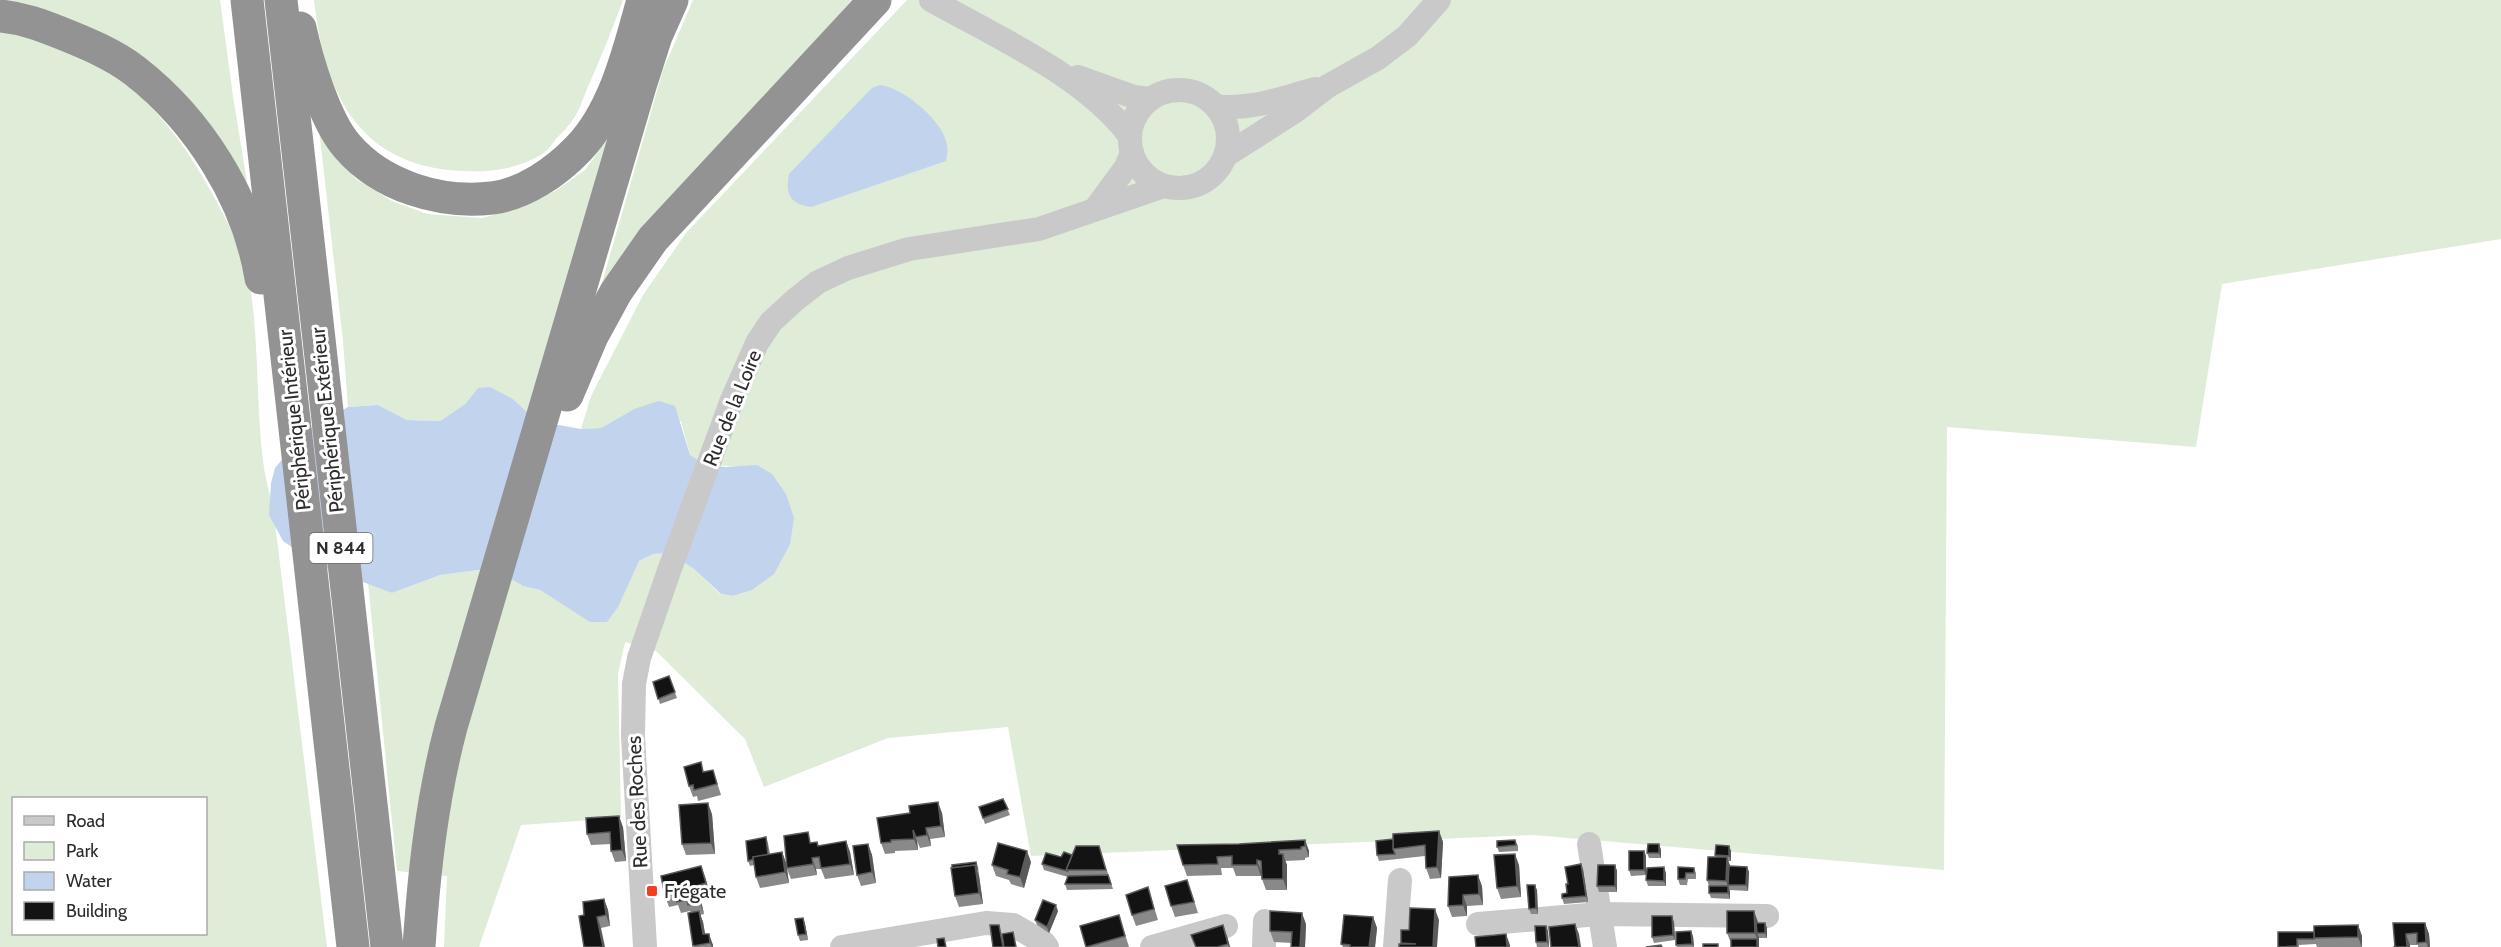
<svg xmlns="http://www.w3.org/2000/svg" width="2501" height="947" font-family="Cabin,sans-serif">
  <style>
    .green { fill: #deecd8; fill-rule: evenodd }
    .water { fill: #c2d3ee }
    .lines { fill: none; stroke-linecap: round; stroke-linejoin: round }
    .minor { stroke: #c9c9c9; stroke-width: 24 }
    .highway { stroke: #939393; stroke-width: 33 }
    .wall { fill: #898989 }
    .shaded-wall { fill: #5a5a5a }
    .building { fill: #131313; stroke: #5a5a5a; stroke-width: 1.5 }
    .poi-dot { fill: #f43c1e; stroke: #fff; stroke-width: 2 }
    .labels { text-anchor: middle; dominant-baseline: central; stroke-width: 6; stroke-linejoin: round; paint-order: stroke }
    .shield { fill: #fff; stroke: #6b6b6b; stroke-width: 1.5 }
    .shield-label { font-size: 18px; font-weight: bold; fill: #2c2c2c }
    .street-label { font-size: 20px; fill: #2c2c2c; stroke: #fff }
    .poi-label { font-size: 20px; fill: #2c2c2c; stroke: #fff; text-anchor: start }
  </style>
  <rect width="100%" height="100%" fill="#fff"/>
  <g class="green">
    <path d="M0,0H220L233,96L251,207L221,146Z"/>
    <path d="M314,0H623C612,30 600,60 587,89C583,98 580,110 574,118C569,126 562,132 556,139C552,144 549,149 544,153C519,169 490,173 461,171C358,166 324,92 314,0Z"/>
    <path d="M693,0H852L736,129L600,290L663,70Z"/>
    <path d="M907,0H2501V239L2222,284L2196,447L1947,427L1944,870L1533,835L1031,856L1008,727L888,738L764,787L745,739L656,651L625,642L618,674L621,818L521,825L479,947H444L447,876L397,871L368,583L392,593L440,575L478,570L501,573L523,586L540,590L591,622H607L639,561L653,554L670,553L694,569L720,594L733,596L752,590L741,467L704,464L690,455L681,421L634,409L601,428L581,429L591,396L643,295L686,233Z"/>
    <path d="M0,31C107,53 160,99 212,193C227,221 244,252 250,285C259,343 256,403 263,461C265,479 271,497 274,515L327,947H0ZM14,798H206V934H14Z"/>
    <path d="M319,129L333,151L356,179L392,201L427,214L482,218L525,206L555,191L585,170L614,130L528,413L513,399L478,388L465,404L440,421L407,420L378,405L348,407L343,341Z"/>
  </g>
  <g class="water">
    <path d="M880,85C901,87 938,117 945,138C948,146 948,152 946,161L811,207C790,204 785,194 789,174L872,88Z"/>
    <path d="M490,387L513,399L528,413L553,424L581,429L601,428L634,409L659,401L675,406L690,455L704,464L725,467L757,465L772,474L786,494L794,518L790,544L774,574L752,590L733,596L721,594L694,569L670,553L653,554L639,561L618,607L607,622H590L540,590L523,586L501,573L478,570L440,575L392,593L318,565L283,541L269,515L271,483L275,468L306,431L348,407L378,405L407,420L440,421L465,404L478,388Z"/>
  </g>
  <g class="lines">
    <g class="minor">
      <path d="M931,0C995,36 1085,76 1129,135"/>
      <path d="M1078,77L1134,97L1150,99"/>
      <circle cx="1179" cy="139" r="49"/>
      <path d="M1216,106C1250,111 1284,97 1316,89"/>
      <path d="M1225,156L1294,112L1328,86L1378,58L1407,36L1439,0"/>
      <path d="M1096,208L1126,167L1132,153"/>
      <path d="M1589,844L1605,947"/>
      <path d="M1478,924L1600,914L1767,916"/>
      <path d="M645,947L633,736L634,684L639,658L669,571L732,400L757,343L771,322L795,300L818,282L848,268L909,249L1039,229L1164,186"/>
      <path d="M842,947L986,923L1013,925L1044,943L1047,947"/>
      <path d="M1152,947L1226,926"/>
      <path d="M1264,947L1265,921"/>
      <path d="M1395,947L1400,880"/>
    </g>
    <g class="highway">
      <path d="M247,0L353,947"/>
      <path d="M281,0L387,947"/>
      <path d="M0,16C22,18 41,25 61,33C86,43 113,54 135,71C198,120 248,198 261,278"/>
      <path d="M300,28C307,61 325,121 347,146C381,186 440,204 492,198C524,194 556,172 578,149C615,111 629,50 643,0"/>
      <path d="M567,395L592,336L616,292L653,239L875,0"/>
      <path d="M419,947C424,872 432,799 451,727L640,86L656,36L672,0"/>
    </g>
  </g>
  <g class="wall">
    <path d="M669,676L677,698L660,704L653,682Z"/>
    <path d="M713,770L721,795L698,801L697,796L693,797L689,786L704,772Z"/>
    <path d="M1003,799L1010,815L985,824L979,807Z"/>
    <path d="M942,813L945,837L930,839L931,846L920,848L917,841L918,850L895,851V853L885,854L881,843Z"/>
    <path d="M712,814L715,854L686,855L682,844Z"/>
    <path d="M623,827L626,861L615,862L611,851V844L591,845L587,834Z"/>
    <path d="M1439,831L1443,842L1441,878L1430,879L1426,868L1425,856L1379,861L1377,855L1393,839Z"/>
    <path d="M766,837L768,843L770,854L782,852L786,863L812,843L818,846L846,841L850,852L854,875L825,879L821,869H816L817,875L791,879L787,869L789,883L760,888L756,877L754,865L750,866L748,861Z"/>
    <path d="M1305,840L1309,851V857L1305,858V860L1285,861L1287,865V890H1266L1262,879V871L1261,876H1236L1233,868H1221L1222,875L1187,876L1183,865L1239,844Z"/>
    <path d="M1515,840L1518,846V851L1499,852L1497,847Z"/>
    <path d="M868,844L872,855L876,883L861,886L857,875Z"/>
    <path d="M1659,844L1661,850V858H1649L1647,853Z"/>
    <path d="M1099,846L1113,889L1067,890L1065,884L1068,877L1044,870L1042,864Z"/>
    <path d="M1729,846L1731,851V861H1728L1730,866L1747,867L1749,872L1748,891L1730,890V899L1711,898L1709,893V886L1707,880L1716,857L1715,855Z"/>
    <path d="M1644,851L1646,856V875L1631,876L1629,870Z"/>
    <path d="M976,862L978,867L983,904L959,907L955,896Z"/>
    <path d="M1031,862L1024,888L1011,884L1009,880L996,876L992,865Z"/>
    <path d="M1519,865L1521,897L1501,899L1497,888Z"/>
    <path d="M1615,865L1617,871V892H1599L1597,886Z"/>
    <path d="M1694,868L1696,873V879H1688L1687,885H1680L1678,879Z"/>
    <path d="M1583,869L1588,902L1564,904L1562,898L1567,893L1568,884Z"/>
    <path d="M1666,873V886H1648L1646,880Z"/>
    <path d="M705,877L710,894L700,897L704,914L700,915L703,922L705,934L713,945V947H694L688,913H691L690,911L681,913L678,905L669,907L665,896Z"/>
    <path d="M1449,877L1482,886L1483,905L1467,906V916L1452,917L1448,906Z"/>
    <path d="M1148,887L1158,920L1136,926L1132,915Z"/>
    <path d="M1537,890L1538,914H1531L1529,909Z"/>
    <path d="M1191,891L1198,913L1175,917L1171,906Z"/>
    <path d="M604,899L608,910L610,926L601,928L584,915Z"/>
    <path d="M1058,911L1049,933L1037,925L1035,920Z"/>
    <path d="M1119,915L1129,947H1086Z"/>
    <path d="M1373,917L1377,928L1375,947H1343L1341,944Z"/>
    <path d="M803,918L805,924L808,940L800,941L798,935Z"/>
    <path d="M1674,922L1675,940L1654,943L1652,937Z"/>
    <path d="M1758,922V923H1765L1767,928V938H1759V947H1731V943L1727,933Z"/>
    <path d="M2393,923H2425L2429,934L2430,947H2418V945H2410V947H2393H2395Z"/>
    <path d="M1306,924L1305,947H1291L1292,943L1274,942L1270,931Z"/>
    <path d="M2358,925L2362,936V947H2317L2316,944L2299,945V947H2278L2314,932Z"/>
    <path d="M1548,931L1549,947H1537L1536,942Z"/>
    <path d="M1227,936L1230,947H1196Z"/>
    <path d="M1693,936L1694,947H1677L1676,945Z"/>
  </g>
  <g class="shaded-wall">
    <path d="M938,802L942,813L945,837L941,826Z"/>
    <path d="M708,803L712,814L715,854L711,843Z"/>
    <path d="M619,816L623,827L626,861L622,850Z"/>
    <path d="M926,828L930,839L931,846L927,835Z"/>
    <path d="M913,830L917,841L918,850L914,839Z"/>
    <path d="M1439,831L1443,842L1441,878L1437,867Z"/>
    <path d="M1305,840L1309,851V857L1305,846Z"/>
    <path d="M846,841L850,852L854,875L850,864Z"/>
    <path d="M868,844L872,855L876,883L872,872Z"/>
    <path d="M1659,844L1661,850V858L1659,853Z"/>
    <path d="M1729,846L1731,851V861L1729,856Z"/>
    <path d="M1279,850L1283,859V854L1287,865V890L1283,879Z"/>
    <path d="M1027,851L1031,862L1024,888L1020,877Z"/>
    <path d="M1644,851L1646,856V875L1644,870Z"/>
    <path d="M782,852L786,863L789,883L785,872Z"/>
    <path d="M1515,854L1519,865L1521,897L1517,886Z"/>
    <path d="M1727,857L1731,868L1728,885L1730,892L1726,881Z"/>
    <path d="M812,858L816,869L817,875L813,864Z"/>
    <path d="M1257,860L1261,871V876L1257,865Z"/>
    <path d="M1581,864L1583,869L1588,902L1586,896Z"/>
    <path d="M975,865L979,876L983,904L979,893Z"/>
    <path d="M1615,865L1617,871V892L1615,886Z"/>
    <path d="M701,866L705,877L710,894L706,883Z"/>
    <path d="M1664,867L1666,873V886L1664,881Z"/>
    <path d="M1747,867L1749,872L1748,891L1746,885Z"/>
    <path d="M1478,875L1482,886L1483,905L1479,894Z"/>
    <path d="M1535,885L1537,890L1538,914L1536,908Z"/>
    <path d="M696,886L700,897L704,914L700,903Z"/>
    <path d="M1728,886L1730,892V899L1728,893Z"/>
    <path d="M1463,895L1467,906V916L1463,905Z"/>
    <path d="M604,899L608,910L610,926L606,915Z"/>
    <path d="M1056,905L1058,911L1049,933L1047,927Z"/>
    <path d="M1435,909L1439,920L1437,947H1433Z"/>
    <path d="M699,911L703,922L707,945L703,934Z"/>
    <path d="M1754,911L1758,922L1759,933H1757L1759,938V947H1757V939L1755,933Z"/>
    <path d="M1302,913L1306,924L1305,947H1300Z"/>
    <path d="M1672,916L1674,922L1675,940L1673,935Z"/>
    <path d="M597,917L601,928L605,947H603Z"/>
    <path d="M1373,917L1377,928L1375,947H1369Z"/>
    <path d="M803,918L805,924L808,940L806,934Z"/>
    <path d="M1765,923L1767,928V938L1765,933Z"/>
    <path d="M2425,923L2429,934L2430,947H2428L2426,942Z"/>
    <path d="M1575,924L1579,934L1581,947H1579Z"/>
    <path d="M1223,925L1227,936L1230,947H1229L1228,944Z"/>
    <path d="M2358,925L2362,936V947L2358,937Z"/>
    <path d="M1546,926L1548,931L1549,947L1547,942Z"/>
    <path d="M1691,931L1693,936L1694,947L1692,944Z"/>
    <path d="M709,934L713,945V947H712L710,943Z"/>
    <path d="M1506,934L1510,945V947H1507Z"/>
    <path d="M2406,934L2410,945V947H2407Z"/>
  </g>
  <g class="building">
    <path d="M669,676L675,692L658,699L653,682Z"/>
    <path d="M701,762L703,772L713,770L717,784L694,790L693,785L689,786L684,767Z"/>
    <path d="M1003,799L1008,809L983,818L979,807Z"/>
    <path d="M938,802L941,826L926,828L927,835L916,837L913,830L914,839L891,840V842L881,843L877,818L910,813L909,806Z"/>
    <path d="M708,803L711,843L682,844L679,805Z"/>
    <path d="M619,816L622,850L611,851L610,832L587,834L586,818Z"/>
    <path d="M1439,831L1437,867L1426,868L1425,845L1393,849V834Z"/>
    <path d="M808,832L810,843L817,842L818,846L846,841L850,864L821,868L819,857L812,858L813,864L787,868L784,836Z"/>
    <path d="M766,837L768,855L753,857L754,859L748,861L746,841Z"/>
    <path d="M1393,839V849L1395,854L1377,855L1376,841Z"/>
    <path d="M1305,840V846L1301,847V849L1279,850V854H1283V879H1262L1261,861L1257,860V865H1232V856L1217,857L1218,864L1183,865L1177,845L1239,844Z"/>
    <path d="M1515,840L1516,845L1497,847V841Z"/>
    <path d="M998,843L1027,851L1020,877L1007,874L1008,870L992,865Z"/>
    <path d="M868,844L872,872L857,875L853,846Z"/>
    <path d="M1648,844H1659V853H1647Z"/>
    <path d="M1716,845L1729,846V856L1715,855Z"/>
    <path d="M1076,846H1099L1106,870H1066Z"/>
    <rect x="1629" y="851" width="15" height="19"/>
    <path d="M782,852L785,872L756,877L753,857Z"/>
    <path d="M1064,852L1072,855L1066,870L1067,871L1042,864L1046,853L1061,857Z"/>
    <path d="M1515,854L1517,886L1497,888L1494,855Z"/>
    <path d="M1708,857H1727L1726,881L1707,880Z"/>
    <path d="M976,862L977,870L975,865L952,868V865Z"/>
    <path d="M1581,864L1586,896L1562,898V894L1567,893L1566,884H1568L1565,867Z"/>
    <path d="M975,865L979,893L955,896L951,868Z"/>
    <path d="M1598,865H1615V886H1597Z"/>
    <path d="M701,866L706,883L696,886L700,903L688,905L687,900L677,902L674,894L665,896L661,876Z"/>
    <path d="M1729,866L1747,867L1746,885H1728Z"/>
    <path d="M1664,867V881L1646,880L1647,868Z"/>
    <path d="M1678,867L1694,868V873H1686L1685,879H1678Z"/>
    <path d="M1108,875L1111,884H1065L1068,876Z"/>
    <path d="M1478,875L1479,894L1463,895V905L1448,906L1449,877Z"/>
    <path d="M1187,880L1194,902L1171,906L1165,886Z"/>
    <path d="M1527,885H1535L1536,908L1529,909Z"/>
    <rect x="1709" y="886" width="19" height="7"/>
    <path d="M1148,887L1154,909L1132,915L1126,895Z"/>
    <path d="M604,899L606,915L597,917L603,947H584L579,916L584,915L583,902Z"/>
    <path d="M1043,900L1056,905L1047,927L1035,920Z"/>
    <path d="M1410,908L1435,909L1433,947H1399V944H1416L1401,943V930H1409Z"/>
    <path d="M699,911L703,934H709L710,943L693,946L688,913Z"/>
    <path d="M1270,911L1302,913L1300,947H1291L1292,932L1270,931Z"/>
    <path d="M1727,911H1754L1755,933H1727Z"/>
    <path d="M1119,915L1125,936L1086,947L1080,926Z"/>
    <path d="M1344,915L1373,917L1369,947H1350V945L1341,944Z"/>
    <path d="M1652,916H1672L1673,935L1652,937Z"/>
    <path d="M803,918L806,934L798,935L795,919Z"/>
    <path d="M1756,923H1765V933H1757Z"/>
    <path d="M2393,923H2425L2426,942L2417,943V933L2406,934L2407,947H2393H2395Z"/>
    <path d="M1575,924L1579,947H1551L1549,927Z"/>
    <path d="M990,925H999L1003,947H993Z"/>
    <path d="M1223,925L1228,944L1217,947H1196L1191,935Z"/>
    <path d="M2358,925V937L2314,938V926Z"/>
    <path d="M1535,926H1546L1547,942H1536Z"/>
    <path d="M1691,931L1692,944L1676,945V932Z"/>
    <path d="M1013,932L1016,947H1004L1002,934Z"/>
    <path d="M2278,932H2314V939H2297V946L2278,947Z"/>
    <path d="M1506,934L1507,947H1476L1475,937Z"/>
    <path d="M944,938L946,947H938L937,939Z"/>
    <rect x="1731" y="939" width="26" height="8"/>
    <rect x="1703" y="944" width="15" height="3"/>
    <path d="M1661,945L1662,947H1646Z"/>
  </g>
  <rect class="poi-dot" x="646" y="885" width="12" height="12" rx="3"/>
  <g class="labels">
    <rect class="shield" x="309.5" y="533" width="63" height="30" rx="4.5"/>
    <g class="shield-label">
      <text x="341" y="548">N 844</text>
    </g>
    <g class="street-label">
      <text transform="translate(732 408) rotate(-68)">Rue de la Loire</text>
      <text transform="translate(294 420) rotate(-96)">Périphérique Intérieur</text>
      <text transform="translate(327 420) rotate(-96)">Périphérique Extérieur</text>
      <text transform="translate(637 802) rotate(-93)">Rue des Roches</text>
    </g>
    <g class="poi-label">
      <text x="664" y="891">Frégate</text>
    </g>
  </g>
  <rect x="12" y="797" width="195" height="138" fill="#ffffff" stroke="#ababab" stroke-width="1.5"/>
  <rect x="24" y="816" width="30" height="9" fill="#c9c9c9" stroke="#ababab" stroke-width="1.5"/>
  <text x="66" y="827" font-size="18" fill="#2c2c2c">Road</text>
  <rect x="24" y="842" width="30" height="18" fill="#deecd8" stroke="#ababab" stroke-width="1.5"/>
  <text x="66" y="857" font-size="18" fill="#2c2c2c">Park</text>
  <rect x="24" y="872" width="30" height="18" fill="#c2d3ee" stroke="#ababab" stroke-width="1.5"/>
  <text x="66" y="887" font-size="18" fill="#2c2c2c">Water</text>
  <rect x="24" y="902" width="30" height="18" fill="#131313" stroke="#ababab" stroke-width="1.5"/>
  <text x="66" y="917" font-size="18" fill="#2c2c2c">Building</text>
</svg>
